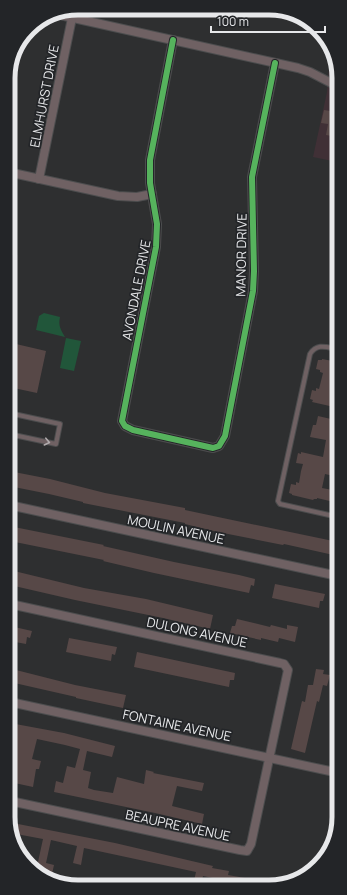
<svg xmlns="http://www.w3.org/2000/svg" width="347" height="895" font-family="Manrope,sans-serif">
  <style>
    .commercial { fill: #403036 }
    .green { fill: #21563a }
    .building { fill: #574847 }
    .lines { fill: none; stroke-linecap: round; stroke-linejoin: round }
    .lane-casing { stroke: #4c4d4e; stroke-width: 6 }
    .street-casing { stroke: #4c4d4e; stroke-width: 10 }
    .secondary-casing { stroke: #4c4d4e; stroke-width: 13 }
    .lane { stroke: #6f6163; stroke-width: 4 }
    .street { stroke: #6f6163; stroke-width: 8 }
    .secondary { stroke: #706465; stroke-width: 11 }
    .cycleway-casing { stroke: #232528; stroke-width: 8 }
    .cycleway { stroke: #56b35d; stroke-width: 6 }
    .oneway { stroke: #b1abad }
    .labels { text-anchor: middle; dominant-baseline: central; stroke-width: 3.5; stroke-linejoin: round; paint-order: stroke }
    .street-label { font-size: 13px; fill: #e7e8ea; stroke: #232528 }
    .rim { fill: none; stroke: #e7e8ea; stroke-width: 5 }
  </style>
  <rect width="100%" height="100%" fill="#2e2f30"/>
  <path class="commercial" d="M333,54L337,60V162L313,157L327,92L329,69Z"/>
  <g class="green">
    <path d="M44,313L60,317C58,326 61,330 65,337L36,330L39,316Z"/>
    <path d="M66,338L81,341L74,371L60,368Z"/>
  </g>
  <g class="building">
    <path d="M324,110L337,112L336,126H337V137L326,135L328,124L321,123Z"/>
    <path d="M9,324L16,325L13,339L17,340L16,344L46,351L37,393L9,387Z"/>
    <path d="M322,359L338,362V477L325,474L322,488L338,491V503L317,498V499H314L313,500L292,495V494L289,493L291,484L296,485V482L299,483L301,471L303,464L296,463L298,453L301,454V452L323,457L326,440L310,437L313,425H316L318,416L331,419L334,407L312,402L313,400L310,399L312,390L316,391V388L319,389L323,373L320,372V370L316,369L318,360H322Z"/>
    <path d="M9,471L50,479L105,493L185,508V510L218,517L338,542V556L284,544L283,545L218,532L185,524V523L83,503V502L49,494L9,486Z"/>
    <path d="M9,526L104,545L103,546L174,562L239,575L255,579L254,586L251,585L249,593L154,573L103,561L104,560L10,541Z"/>
    <path d="M10,570L84,588L146,599L213,615L210,629L163,618L75,600L10,585Z"/>
    <path d="M275,584L325,594L323,601H320L319,608L272,598Z"/>
    <path d="M237,619L270,627L271,625L287,629V625L298,627L295,642L279,638L278,642L261,638V640L230,633L232,626H235Z"/>
    <path d="M10,626L32,631L30,638L27,637L26,644L10,641Z"/>
    <path d="M69,638L117,647L115,655L112,654L111,661L66,652Z"/>
    <path d="M137,652L235,673L234,680H230L229,687L134,667Z"/>
    <path d="M316,669L324,670L323,674L330,675L327,686L323,685L319,702L317,701L305,753L291,749L302,701L305,702L308,685H313Z"/>
    <path d="M16,670L75,685L126,695L123,708L76,698V697L10,682V675L15,676Z"/>
    <path d="M10,723L64,733L115,746L112,757L87,751L83,770L91,772L88,788L94,790L113,793L117,777L144,784L146,770L154,772L153,773L204,783L202,791L177,786L172,806L204,814L202,824L155,813L54,792L56,781L63,783L67,766L75,768L80,749L65,745L37,739L32,759L41,761L39,769H36L33,787L10,782V771L13,772L17,752L10,751L12,735L10,734Z"/>
    <path d="M13,823L115,843L213,866L212,868L229,871L228,875L245,878L244,885H230L231,882L203,876L201,885H193L196,872L84,848L81,865L73,863L77,846L51,840L46,863L54,865L52,874L32,869L29,864L30,860L38,862L43,839L11,833Z"/>
  </g>
  <g class="lines">
    <g class="lane-casing">
      <g id="lane">
        <path d="M337,349C326,347 317,343 310,354L278,501L280,504L338,517"/>
        <path d="M9,413L60,424L56,444L9,434"/>
      </g>
    </g>
    <g class="street-casing">
      <g id="street">
        <path d="M60,15L298,68L310,72L337,86"/>
        <path d="M173,40L150,160V183L157,224L156,247L122,421L125,426L133,430L213,448L219,446L225,436L253,291L254,271L252,177L275,63"/>
        <path d="M8,172L118,196L137,197L152,194"/>
        <path d="M39,179L72,18"/>
        <path d="M9,505L338,576"/>
        <path d="M10,604L280,663L284,664L288,670L251,844L247,851L240,850L10,801"/>
        <path d="M10,702L339,773"/>
      </g>
    </g>
    <g class="secondary-casing">
      <path id="secondary" d="M335,831L339,812"/>
    </g>
    <use href="#lane" class="lane"/>
    <use href="#street" class="street"/>
    <use href="#secondary" class="secondary"/>
    <g class="cycleway-casing">
      <path id="cycleway" d="M173,40L150,160V183L157,224L156,247L122,421L125,426L133,430L213,448L219,446L225,436L253,291L254,271L252,177L275,63"/>
    </g>
    <use href="#cycleway" class="cycleway"/>
  </g>
  <defs><path id="oneway-chevron" d="M-2-3.5L2.5 0L-2 3.5" fill="none" stroke-width="1.6" stroke-linecap="round" stroke-linejoin="round"/></defs>
  <use class="oneway" href="#oneway-chevron" transform="translate(47 442) rotate(13)"/>
  <g class="labels">
    <g class="street-label">
      <text transform="translate(44 96) rotate(-79)">ELMHURST DRIVE</text>
      <text transform="translate(241 255) rotate(-89)">MANOR DRIVE</text>
      <text transform="translate(136 290) rotate(-79)">AVONDALE DRIVE</text>
      <text transform="translate(176 529) rotate(12)">MOULIN AVENUE</text>
      <text transform="translate(197 632) rotate(12)">DULONG AVENUE</text>
      <text transform="translate(177 725) rotate(12)">FONTAINE AVENUE</text>
      <text transform="translate(178 825) rotate(12)">BEAUPRE AVENUE</text>
    </g>
  </g>
  <path d="M0 0H347V895H0ZM78 15H269A63 63 0 0 1 332 78V817A63 63 0 0 1 269 880H78A63 63 0 0 1 15 817V78A63 63 0 0 1 78 15Z" fill="#232528" fill-rule="evenodd"/>
  <path class="rim" d="M78 15H269A63 63 0 0 1 332 78V817A63 63 0 0 1 269 880H78A63 63 0 0 1 15 817V78A63 63 0 0 1 78 15Z"/>
  <path d="M211 26v6h114v-6" fill="none" stroke="#e7e8ea" stroke-width="2"/>
  <text x="217" y="26" font-size="12" fill="#e7e8ea" stroke="#232528" stroke-width="3" paint-order="stroke">100 m</text>
</svg>
